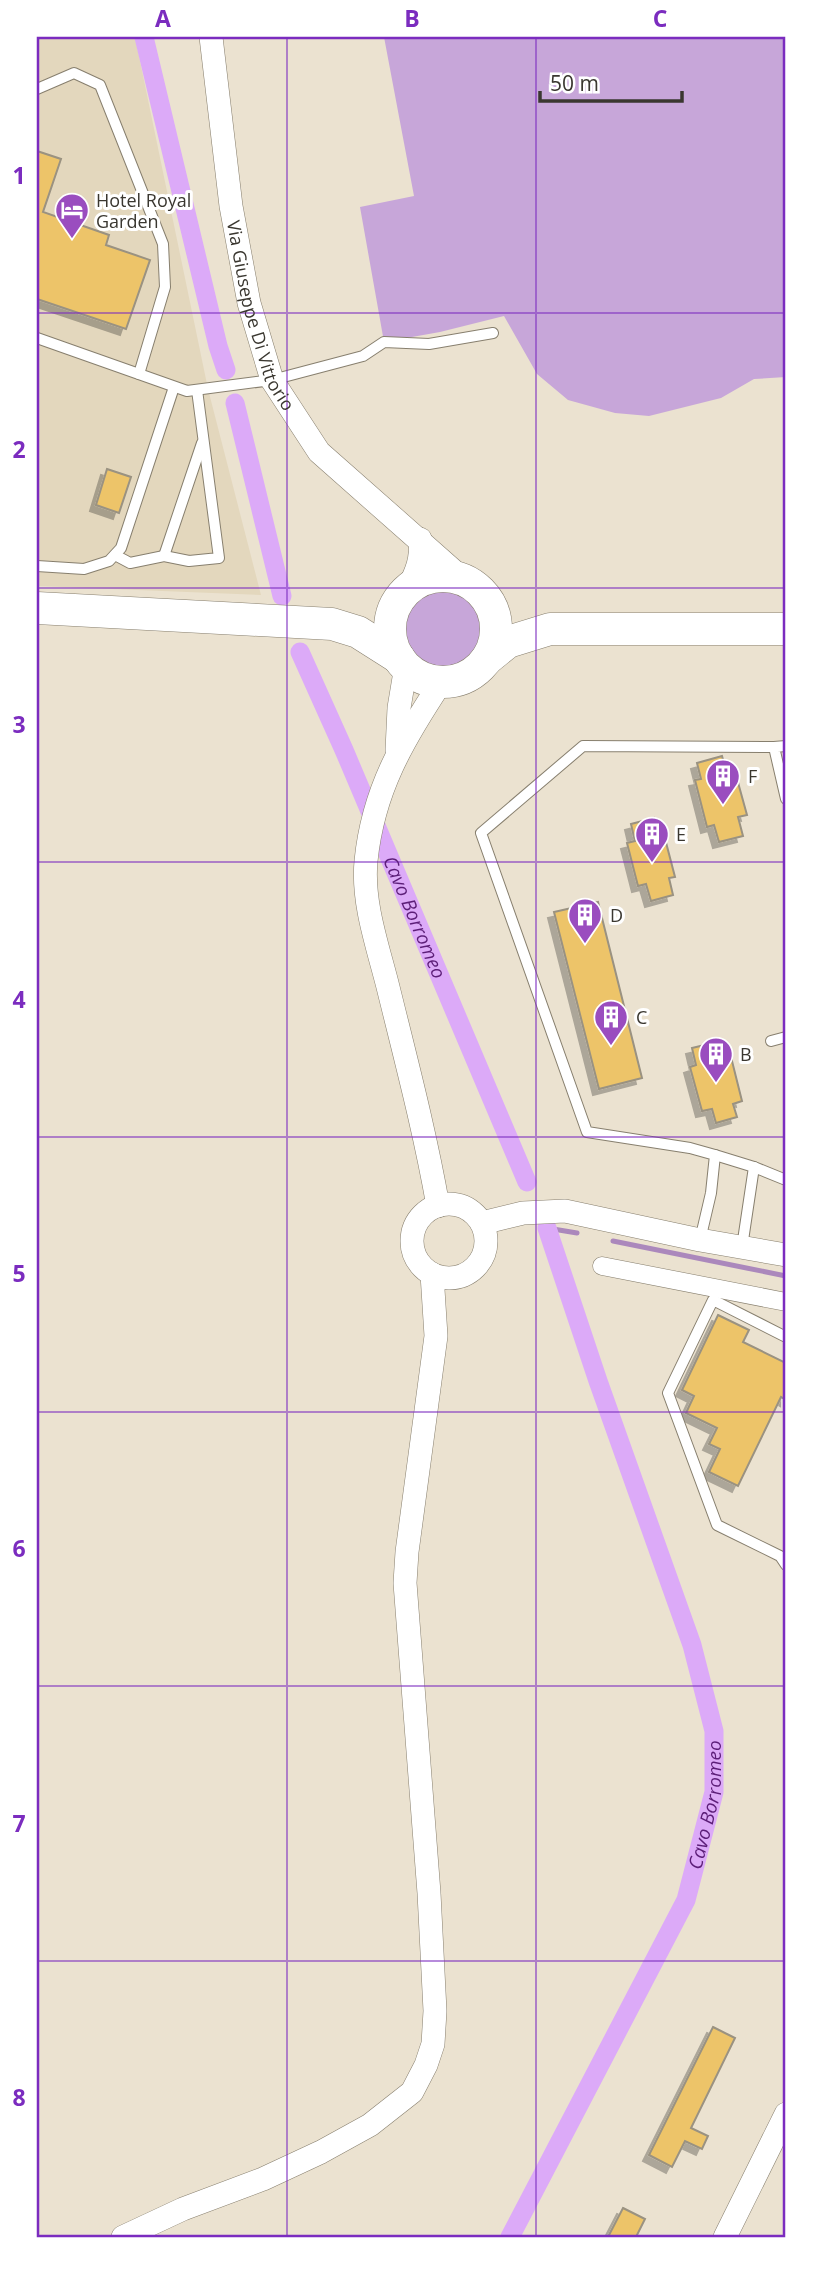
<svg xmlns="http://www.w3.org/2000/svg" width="823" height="2274" font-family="'Open Sans',sans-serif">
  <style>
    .built { fill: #e3d7bd }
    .green { fill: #c7a6d9 }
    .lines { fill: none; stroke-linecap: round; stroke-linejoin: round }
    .stream { stroke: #ab88bc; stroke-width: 5 }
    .canal { stroke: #dcaaf8; stroke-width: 19 }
    .building { fill: #edc469; stroke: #9a9281; stroke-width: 2; filter: url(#shadow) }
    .service-casing { stroke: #877f6e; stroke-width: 12 }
    .pedestrian-casing { stroke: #877f6e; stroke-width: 19 }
    .minor-casing { stroke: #877f6e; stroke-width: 24 }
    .secondary-casing { stroke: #877f6e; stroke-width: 33 }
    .service { stroke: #fff; stroke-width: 10 }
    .pedestrian { stroke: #fff; stroke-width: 18 }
    .minor { stroke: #fff; stroke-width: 23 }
    .secondary { stroke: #fff; stroke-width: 32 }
    .grid { fill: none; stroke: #7b2cbf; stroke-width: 2; stroke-opacity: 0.55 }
    .labels { text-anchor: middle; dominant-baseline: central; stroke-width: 6; stroke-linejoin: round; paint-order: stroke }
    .poi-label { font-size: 18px; fill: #3a3730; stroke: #fff; text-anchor: start }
    .street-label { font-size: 18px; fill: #3a3730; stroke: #fff }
    .water-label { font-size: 19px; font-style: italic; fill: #5c1e78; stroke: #fff }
    .neatline { fill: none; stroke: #7b2cbf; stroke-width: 2.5 }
    .grid-label { font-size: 23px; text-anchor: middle; font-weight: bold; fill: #7b2cbf }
  </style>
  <defs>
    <filter id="shadow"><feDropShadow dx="-6" dy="6" stdDeviation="0" flood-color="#0004"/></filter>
  </defs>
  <rect width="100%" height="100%" fill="#ebe2d0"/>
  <path class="built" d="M37,37H135L208,389L261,595L37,586Z"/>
  <g class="green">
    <path d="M384,37H786V377L754,379L721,398L649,416L615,413L568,400L537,374L504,316L440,332L384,342L360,207L414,196Z"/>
    <circle cx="443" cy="629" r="41"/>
  </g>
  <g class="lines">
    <g class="stream">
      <path d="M547,1228L577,1233"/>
      <path d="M613,1241L786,1276"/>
    </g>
    <g class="canal">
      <path d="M144,37L218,346L226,370"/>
      <path d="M235,403L282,596"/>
      <path id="s1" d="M300,652L344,750L527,1182"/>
      <path id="s2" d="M510,2237L686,1900L714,1792V1731L692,1645L598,1381L547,1228"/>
    </g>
  </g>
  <g class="building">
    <path d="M37,151L61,159L43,212L109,235L106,245L150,260L126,329L37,299Z"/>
    <path d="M107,469L131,477L119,513L96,505Z"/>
    <path d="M722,756L726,770L734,768L747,815L738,817L743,836L719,842L714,825L707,827L695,780L701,779L697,763Z"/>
    <path d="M654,818L658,832L663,831L675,877L669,878L673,895L651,901L646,884L638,886L627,843L635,841L631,824Z"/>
    <path d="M598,902L642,1078L599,1089L554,912Z"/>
    <path d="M721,1041L724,1055L730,1053L742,1101L733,1104L737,1117L716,1123L712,1109L702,1111L690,1067L696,1065L692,1048Z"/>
    <path d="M718,1315L749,1330L743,1342L786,1363V1400L781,1397L738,1486L709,1472L720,1449L709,1444L717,1428L686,1413L694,1396L682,1390Z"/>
    <path d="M713,2027L735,2038L691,2128L708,2136L702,2149L685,2141L672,2167L649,2155Z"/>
    <path d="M623,2208L645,2219L636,2237H608Z"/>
  </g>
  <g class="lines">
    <g class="service-casing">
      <g id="service">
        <path d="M37,89L74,73L100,85L163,244L165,287L139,374"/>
        <path d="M37,338L187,391L272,380L363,356L384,342L429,344L493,333"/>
        <path d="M115,555L130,563L164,556L189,561L219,558L197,390"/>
        <path d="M164,556L202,443"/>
        <path d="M37,566L84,569L109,561L121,548L174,387"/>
        <path d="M786,746L774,747L786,799"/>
        <path d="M771,1041L786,1037"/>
        <path d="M715,1155L754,1167L742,1247"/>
        <path d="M754,1167L786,1180"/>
        <path d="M700,1240L711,1193L715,1155L690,1148L587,1132L481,833L583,746L774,747"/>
        <path d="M786,1337L713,1300L668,1393L717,1525L780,1556L786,1565"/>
      </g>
    </g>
    <g class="pedestrian-casing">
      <path id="pedestrian" d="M602,1266L786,1302"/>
    </g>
    <g class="minor-casing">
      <g id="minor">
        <path id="s3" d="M211,37L231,206L249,303L272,380L319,452L465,581"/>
        <path d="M408,589C417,571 422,559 420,539"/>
        <path d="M397,750L399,708L406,666"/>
        <circle cx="449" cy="1241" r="37"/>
        <path d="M438,1206C425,1132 406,1060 388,987C378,947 362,903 366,861C373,790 403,740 442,681"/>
        <path d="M482,1223L523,1213L565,1211L700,1240L786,1255"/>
        <path d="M123,2237L183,2209L263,2179L321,2152L370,2125L412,2092L426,2065L433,2044L435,2011L429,1893L405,1583L407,1552L436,1336L432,1274"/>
        <path d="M725,2237L786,2114"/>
      </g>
    </g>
    <g class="secondary-casing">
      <g id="secondary">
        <circle cx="443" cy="629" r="53"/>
        <path d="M37,608L332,624L358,632L399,658"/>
        <path d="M487,659L508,642L550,629H786"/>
      </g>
    </g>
    <use href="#service" class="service"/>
    <use href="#pedestrian" class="pedestrian"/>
    <use href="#minor" class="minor"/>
    <use href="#secondary" class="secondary"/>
  </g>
  <path class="grid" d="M287,37V2237M536,37V2237M37,313H786M37,588H786M37,862H786M37,1137H786M37,1412H786M37,1686H786M37,1961H786"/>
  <defs>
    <g id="hotel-pin" transform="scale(1.75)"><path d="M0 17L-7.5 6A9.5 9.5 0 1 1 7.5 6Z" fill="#9a4dbf" stroke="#fff"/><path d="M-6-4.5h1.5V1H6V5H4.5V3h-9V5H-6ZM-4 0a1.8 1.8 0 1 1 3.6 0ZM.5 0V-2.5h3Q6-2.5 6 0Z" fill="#fff"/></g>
    <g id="building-pin" transform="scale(1.75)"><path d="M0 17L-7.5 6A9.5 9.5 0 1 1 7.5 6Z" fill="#9a4dbf" stroke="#fff"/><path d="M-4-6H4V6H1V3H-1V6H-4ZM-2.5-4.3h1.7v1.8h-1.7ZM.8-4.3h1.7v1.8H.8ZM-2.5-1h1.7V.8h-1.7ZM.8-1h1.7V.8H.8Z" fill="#fff"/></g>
  </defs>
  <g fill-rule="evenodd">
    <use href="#hotel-pin" x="72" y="210"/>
    <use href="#building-pin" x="723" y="776"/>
    <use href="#building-pin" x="652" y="834"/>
    <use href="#building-pin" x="585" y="915"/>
    <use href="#building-pin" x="611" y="1017"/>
    <use href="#building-pin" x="716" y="1054"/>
  </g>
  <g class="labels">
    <g class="poi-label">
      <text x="96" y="200">Hotel Royal<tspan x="96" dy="21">Garden</tspan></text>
      <text x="748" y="776">F</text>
      <text x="676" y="834">E</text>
      <text x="610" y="915">D</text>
      <text x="636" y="1017">C</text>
      <text x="740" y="1054">B</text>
    </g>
    <g class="street-label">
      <text stroke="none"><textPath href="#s3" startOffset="284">Via Giuseppe Di Vittorio</textPath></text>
    </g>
    <g class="water-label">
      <text stroke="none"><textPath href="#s1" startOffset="289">Cavo Borromeo</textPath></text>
      <text stroke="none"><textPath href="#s2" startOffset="478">Cavo Borromeo</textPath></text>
    </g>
  </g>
  <rect width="823" height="2274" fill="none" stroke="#ffffff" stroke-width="77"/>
  <path d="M540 91v10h142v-10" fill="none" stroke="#3a3730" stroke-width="3.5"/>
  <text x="550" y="91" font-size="21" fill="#3a3730" stroke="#ffffff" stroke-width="5" paint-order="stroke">50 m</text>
  <rect x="38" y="38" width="746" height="2198" class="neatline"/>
  <g class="grid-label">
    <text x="163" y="27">A</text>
    <text x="412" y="27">B</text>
    <text x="660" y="27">C</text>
    <text x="19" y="184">1</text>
    <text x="19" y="458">2</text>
    <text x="19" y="733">3</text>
    <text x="19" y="1008">4</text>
    <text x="19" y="1282">5</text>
    <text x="19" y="1557">6</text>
    <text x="19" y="1832">7</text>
    <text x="19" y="2106">8</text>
  </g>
</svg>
